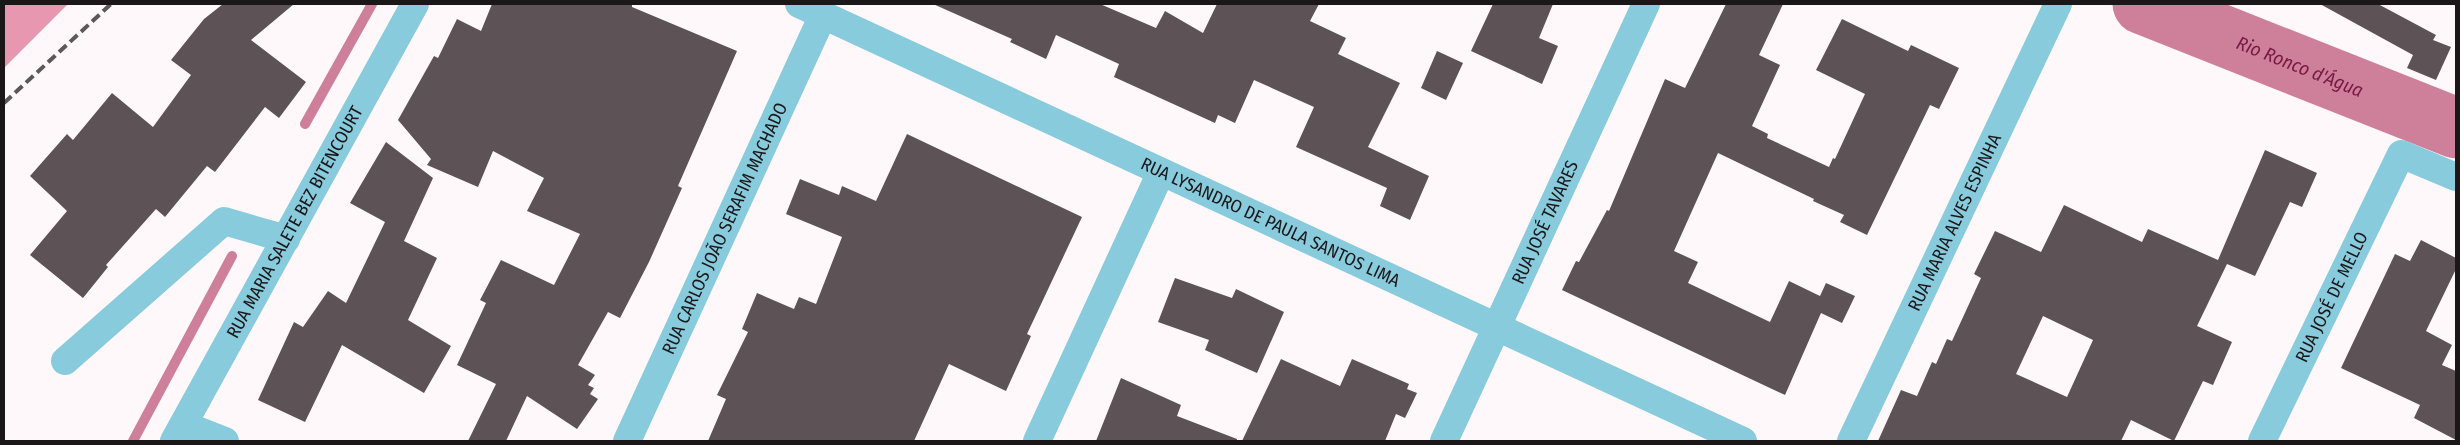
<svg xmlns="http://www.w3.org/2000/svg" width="2460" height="445" font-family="'Fira Sans Condensed',sans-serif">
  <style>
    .forest { fill: #e897b1 }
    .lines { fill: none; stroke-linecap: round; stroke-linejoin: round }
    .stream { stroke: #ce7f99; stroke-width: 10 }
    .river { stroke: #ce7f99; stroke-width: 61 }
    .building { fill: #5d5356; fill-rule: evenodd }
    .minor { stroke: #87cbdd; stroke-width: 28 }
    .tertiary { stroke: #87cbdd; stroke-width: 28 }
    .rail { stroke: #5c5758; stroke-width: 4; stroke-dasharray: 10 5; stroke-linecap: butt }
    .labels { text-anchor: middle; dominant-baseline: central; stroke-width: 5; stroke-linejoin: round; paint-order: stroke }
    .street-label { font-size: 18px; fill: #1b1718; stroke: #fff8fa }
    .water-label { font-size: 19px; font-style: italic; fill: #781a43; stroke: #fff8fa }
  </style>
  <rect width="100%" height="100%" fill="#fff8fa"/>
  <path class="forest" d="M4,4H68L4,68Z"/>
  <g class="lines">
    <g class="stream">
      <path d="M305,124L372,4"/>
      <path d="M133,441L232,256"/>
    </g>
    <path class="river" id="s1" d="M2143,4L2456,128"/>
  </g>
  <g class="building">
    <path d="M223,4H294L251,40L306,82L279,118L265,107L215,172L207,166L165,217L156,209L106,265L108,267L83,298L30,255L67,211L30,176L67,134L73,140L112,93L153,127L191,75L171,60L204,19Z"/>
    <path d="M492,4H632V7L737,51L678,186L682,188L649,262L620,318L608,312L578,365L595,375L588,385L594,388L590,394L598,399L577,429L527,396L506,441H468L496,384L457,365L486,303L480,300L501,260L554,285L580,234L527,211L544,178L493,151L478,187L427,165L431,159L398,120L434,56L438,58L457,19L481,31Z"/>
    <path d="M933,4H1100L1156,28L1165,11L1203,33L1217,4H1319L1310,21L1346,38L1338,54L1400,83L1368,147L1429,176L1410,220L1380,206L1387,188L1296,147L1314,107L1254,80L1235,123L1218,115L1215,123L1114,77L1119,64L1056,35L1046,59L1010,42L1012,39Z"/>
    <path d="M1493,4H1553L1539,38L1558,46L1542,84L1471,51Z"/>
    <path d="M1726,4H1783L1759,55L1780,65L1752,126L1768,134L1767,138L1829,167L1833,158L1835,159L1865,94L1816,70L1842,19L1908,51L1911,45L1959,68L1939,109L1930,105L1867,235L1840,222L1844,215L1813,201L1814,199L1718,153L1674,251L1698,262L1688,283L1770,322L1789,281L1820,296L1826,283L1855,296L1842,323L1821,313L1785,395L1562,290L1576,261L1579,262L1607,210L1609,211L1665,79L1685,88Z"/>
    <path d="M2320,4H2378L2436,35L2433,40L2451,47L2436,80L2407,68L2413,55Z"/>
    <path d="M1437,51L1463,63L1446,100L1421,88Z"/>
    <path d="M907,134L1082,217L1027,334L1031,336L1006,391L949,364L914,441H708L726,399L717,395L748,332L742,329L757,293L794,309L799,297L816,304L842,237L786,214L800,179L839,195L842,186L876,201Z"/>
    <path d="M386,142L433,178L404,241L437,258L408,320L451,346L424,393L342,345L305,422L258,400L294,322L303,327L328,291L346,303L385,222L350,203Z"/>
    <path d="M2265,150L2317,173L2302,207L2290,202L2255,276L2227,264L2197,326L2232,342L2213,385L2203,381L2174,441L2131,420L2121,441H1878L1901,390L1917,396L1932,362L1936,364L1947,339L1952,341L1981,278L1974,274L1995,231L2041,252L2064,205L2142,242L2148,229L2218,260ZM2043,316L2093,340L2067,397L2016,374Z"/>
    <path d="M2421,240L2456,258V269L2426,331L2452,345L2442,365L2456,371V440L2414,418L2420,405L2341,368L2395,254L2410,261Z"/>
    <path d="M1175,278L1232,298L1236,289L1284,312L1257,373L1205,350L1209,340L1158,322Z"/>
    <path d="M1281,359L1340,386L1352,359L1409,384L1407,389L1417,393L1405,418L1396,414L1385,441H1242Z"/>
    <path d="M1121,378L1181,405L1177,416L1237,439V441H1096Z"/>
  </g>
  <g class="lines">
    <g class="minor">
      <path d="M799,4L823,15"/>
      <path d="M65,361L224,221L286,239"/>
      <path d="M184,425L225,441"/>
      <path id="s2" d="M174,441L415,4"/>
      <path d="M1037,441L1161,172"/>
      <path id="s3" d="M1444,441L1646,4"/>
      <path id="s4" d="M1851,441L2058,4"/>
      <path id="s5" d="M2262,441L2401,154L2456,177"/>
    </g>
    <path class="tertiary" id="s6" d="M627,441L823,15L1743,441"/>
    <path class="rail" d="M4,103L111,4"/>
  </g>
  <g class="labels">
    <g class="street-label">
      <text stroke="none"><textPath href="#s6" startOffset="962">RUA LYSANDRO DE PAULA SANTOS LIMA</textPath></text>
      <text stroke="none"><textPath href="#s3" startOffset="241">RUA JOSÉ TAVARES</textPath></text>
      <text stroke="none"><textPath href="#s4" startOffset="242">RUA MARIA ALVES ESPINHA</textPath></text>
      <text stroke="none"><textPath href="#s2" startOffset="250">RUA MARIA SALETE BEZ BITENCOURT</textPath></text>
      <text stroke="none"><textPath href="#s6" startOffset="234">RUA CARLOS JOÃO SERAFIM MACHADO</textPath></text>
      <text stroke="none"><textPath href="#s5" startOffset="160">RUA JOSÉ DE MELLO</textPath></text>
    </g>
    <g class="water-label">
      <text stroke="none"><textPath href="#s1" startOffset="169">Rio Ronco d'Água</textPath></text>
    </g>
  </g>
  <rect width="2460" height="445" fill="none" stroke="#1b1718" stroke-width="10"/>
</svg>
